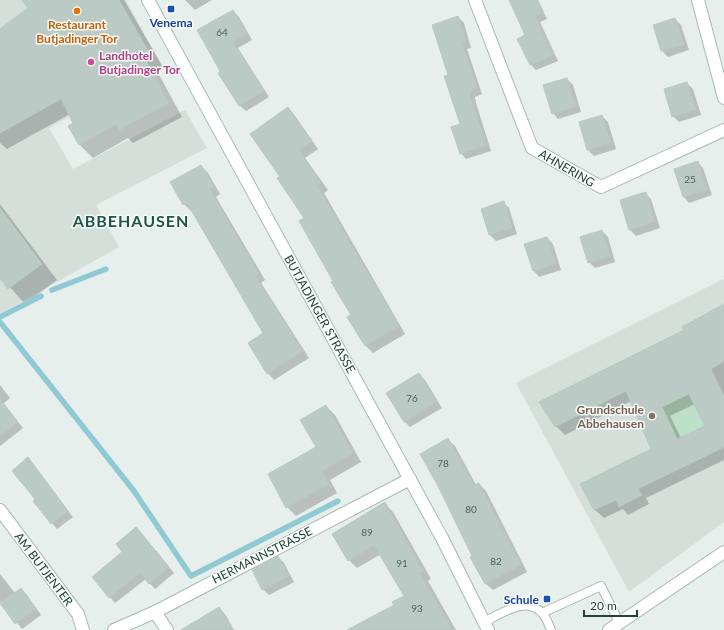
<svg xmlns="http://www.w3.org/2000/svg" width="724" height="630" font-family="Lato,sans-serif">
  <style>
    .built { fill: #d4dfda }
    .green { fill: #bfe0c8 }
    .shadow { fill: #0003; fill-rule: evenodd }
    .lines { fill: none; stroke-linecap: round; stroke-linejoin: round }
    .stream { stroke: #8ec9d4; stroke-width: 5.5 }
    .building { fill: #bbcac4; stroke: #b8c9c2; fill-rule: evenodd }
    .service-casing { stroke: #a8b8b2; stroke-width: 10 }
    .minor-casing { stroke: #a8b8b2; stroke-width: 14 }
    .secondary-casing { stroke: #a4bbb3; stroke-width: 14 }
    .service { stroke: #fff; stroke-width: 8 }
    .minor { stroke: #fff; stroke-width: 12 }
    .secondary { stroke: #fff; stroke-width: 12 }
    .transit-dot { fill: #1a4fb4; stroke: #f7fbf9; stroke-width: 1.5 }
    .food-dot { fill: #e8710a; stroke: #f7fbf9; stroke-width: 1.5 }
    .hotel-dot { fill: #d1479c; stroke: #f7fbf9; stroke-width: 1.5 }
    .education-dot { fill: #8d6e63; stroke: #f7fbf9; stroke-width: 1.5 }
    .labels { text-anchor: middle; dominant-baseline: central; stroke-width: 3; stroke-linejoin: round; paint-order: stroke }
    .number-label { font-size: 10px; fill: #4a645c }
    .transit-label { font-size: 12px; font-weight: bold; fill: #164399; stroke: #f7fbf9 }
    .food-label { font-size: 12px; font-weight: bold; fill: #c56008; stroke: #f7fbf9 }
    .hotel-label { font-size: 12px; font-weight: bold; fill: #b23c85; stroke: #f7fbf9; text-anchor: start }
    .street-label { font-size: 12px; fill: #24423a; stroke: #f7fbf9 }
    .education-label { font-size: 12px; font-weight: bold; fill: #785e54; stroke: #f7fbf9; text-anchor: end }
    .district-label { font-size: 16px; font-weight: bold; letter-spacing: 1px; fill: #1f5548; stroke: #f7fbf9 }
  </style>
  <rect width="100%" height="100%" fill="#e6efeb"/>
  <g class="built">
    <path d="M0,0H126L162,67L49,128L73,169L185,110L207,148L96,205L119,247L0,314Z"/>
    <path d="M724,279V522L629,592L516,383Z"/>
  </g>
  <path class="green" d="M689,394L705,426L690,433L680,444L662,407Z"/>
  <g class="shadow">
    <path d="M23,0H124L163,67L157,71L182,117L133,143L128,138L93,158L80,145L70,126L74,124L70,114L7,149L0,143V31L29,8Z"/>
    <path d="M185,0H212L195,10Z"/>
    <path d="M510,0H538L547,19L540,22L558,61L536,70L530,64L526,36Z"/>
    <path d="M233,11L239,17L252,40L238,48L269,97L246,111L240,106L219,74L222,72Z"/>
    <path d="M458,17L464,23L471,48L467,49L482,94L475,97L476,103L491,151L466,159L461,153L462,125L450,75Z"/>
    <path d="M675,19L681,25L689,50L668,57L662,51L654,26Z"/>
    <path d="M567,79L573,85L581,112L558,119L553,113Z"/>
    <path d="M687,83L693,89L701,115L679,122L673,116Z"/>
    <path d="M288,109L295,116L318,149L305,158L328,190L324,193L405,334L373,353L366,346L349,317L352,315L306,218L281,177Z"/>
    <path d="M602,116L608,122L616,149L594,156L588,150L580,123Z"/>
    <path d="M698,163L703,168L712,195L689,203L684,197Z"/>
    <path d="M201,166L208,173L220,194L216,197L265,280L261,283L309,358L274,380L268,373L265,334L193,210L191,211L184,204Z"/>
    <path d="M645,193L651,199L660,228L636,236L630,230L621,201Z"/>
    <path d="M503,202L509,208L517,234L496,241L490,235L482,209Z"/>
    <path d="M0,204L57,280L25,304L0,276Z"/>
    <path d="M602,231L608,237L615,262L595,268L589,262Z"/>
    <path d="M547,238L553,244L561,270L539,277L534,271L526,245Z"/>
    <path d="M724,306V460L646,498L649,504L628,515L623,509L604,518L595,510L581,484L652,450L631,401L565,435L556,426L685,330ZM695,404L706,426L681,438L670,416Z"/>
    <path d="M419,374L425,380L442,408L410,427L404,421Z"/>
    <path d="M0,385L10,398L3,404L23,428L0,446Z"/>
    <path d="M326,406L335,415L361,462L330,480L337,493L296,516L287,507L317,448Z"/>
    <path d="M448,440L455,446L476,485L479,484L486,491L527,572L493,590L486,584L472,557L474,556Z"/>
    <path d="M28,459L73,517L57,529L34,501L36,500Z"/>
    <path d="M385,504L393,512L431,579L428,581L456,630H349L395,605L405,596L381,554L357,568L349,560Z"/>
    <path d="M142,534L174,573L155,589L146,579L115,603L93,577Z"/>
    <path d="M278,557L284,563L294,582L269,595L263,589Z"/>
    <path d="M0,574L15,593L21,589L27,595L41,615L22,629L0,601Z"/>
    <path d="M219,608L225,614L234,630H191Z"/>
  </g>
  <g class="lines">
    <g class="stream">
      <path d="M52,290L106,269"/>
      <path d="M0,317L41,296"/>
      <path d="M0,322L134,491L191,576L338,501"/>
    </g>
  </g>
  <g class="building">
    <path d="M22,0H119L150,54L144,57L169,103L119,130L117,124L79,145L68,126L73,123L61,99L0,133V29L28,8Z"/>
    <path d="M509,0H536L542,13L535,16L553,55L530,65L517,39L525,35Z"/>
    <path d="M233,10L247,34L233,42L264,91L239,106L218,73L220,71L197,30Z"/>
    <path d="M458,16L466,42L462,43L477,88L470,91V96L486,145L460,154L451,127L460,124L444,76L448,75L432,25Z"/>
    <path d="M675,18L684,45L661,51L653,25Z"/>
    <path d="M567,78L576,106L552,114L543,85Z"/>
    <path d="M687,82L696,110L672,117L664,89Z"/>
    <path d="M288,107L312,141L299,150L321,183L317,186L399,326L365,346L347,317L351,315L331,282L333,281L299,221L304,218L277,178L280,177L250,134Z"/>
    <path d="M602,115L611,143L587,150L579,122Z"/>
    <path d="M698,161L707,190L683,197L674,169Z"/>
    <path d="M201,165L214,187L210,190L259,274L255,276L303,351L267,374L248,343L263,333L187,203L183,205L170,182Z"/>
    <path d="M646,192L655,222L629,230L620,200Z"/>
    <path d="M504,201L512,228L489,235L481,209Z"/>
    <path d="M0,208L42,264L8,289L0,278Z"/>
    <path d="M602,230L610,256L588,263L580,237Z"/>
    <path d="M547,237L556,264L533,271L524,244Z"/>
    <path d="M724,304V361L711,369L724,396V447L638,489L642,495L619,507L616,500L594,510L580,484L651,449L626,391L555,427L539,402L684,330L682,327ZM689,394L705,426L677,439L662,407Z"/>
    <path d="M419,373L437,402L404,422L386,393Z"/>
    <path d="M0,399L18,422L0,436Z"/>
    <path d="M326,405L353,453L322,471L329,484L286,508L268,474L316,447L300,420Z"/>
    <path d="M448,438L474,485L479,483L521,565L485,584L470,557L472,556L438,486L420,454Z"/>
    <path d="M28,457L68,511L51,524L33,501L35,499L12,471Z"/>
    <path d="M385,502L423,571L420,573L452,630H347L394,605L392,602L404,596L374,545L348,561L332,534Z"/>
    <path d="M136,527L169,567L149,584L140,573L109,598L92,577L122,552L116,544Z"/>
    <path d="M278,556L289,576L262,590L252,570Z"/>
    <path d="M21,588L36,609L15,624L0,603Z"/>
    <path d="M219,607L233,630H181Z"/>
  </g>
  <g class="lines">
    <g class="service-casing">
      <g id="service">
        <path d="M542,613L601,586L620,624"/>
        <path d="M484,622C501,614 526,595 542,613C546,617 549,625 551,630"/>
      </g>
    </g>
    <g class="minor-casing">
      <g id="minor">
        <path d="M475,0L532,148L601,187L724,130"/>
        <path d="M698,0L724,98"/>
        <path d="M0,510L78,614L83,630"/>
        <path d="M155,612L167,630"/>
        <path d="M114,630L155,612L410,479"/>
        <path d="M609,630L724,552"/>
      </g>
    </g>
    <g class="secondary-casing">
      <path id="secondary" d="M148,0L442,538L488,630"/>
    </g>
    <use href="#service" class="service"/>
    <use href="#minor" class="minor"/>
    <use href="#secondary" class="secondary"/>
  </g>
  <g class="transit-dot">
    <rect x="167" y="5" width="8" height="8" rx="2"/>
    <rect x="543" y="595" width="8" height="8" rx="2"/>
  </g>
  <circle class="food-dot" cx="77" cy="11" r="4"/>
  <circle class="hotel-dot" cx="91" cy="62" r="4"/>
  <circle class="education-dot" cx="652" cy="416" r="4"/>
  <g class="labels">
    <g class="number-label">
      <text x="222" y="32">64</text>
      <text x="690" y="179">25</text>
      <text x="412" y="398">76</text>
      <text x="443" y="463">78</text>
      <text x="471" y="509">80</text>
      <text x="367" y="532">89</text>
      <text x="496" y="561">82</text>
      <text x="402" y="563">91</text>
      <text x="417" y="608">93</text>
    </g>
    <g class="transit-label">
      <text x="171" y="22">Venema</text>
      <text x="539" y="599" text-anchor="end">Schule</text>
    </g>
    <g class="food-label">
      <text x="77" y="24">Restaurant<tspan x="77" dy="14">Butjadinger Tor</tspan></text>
    </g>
    <g class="hotel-label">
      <text x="99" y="55">Landhotel<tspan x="99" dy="14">Butjadinger Tor</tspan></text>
    </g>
    <g class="street-label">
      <text transform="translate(567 168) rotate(30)">AHNERING</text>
      <text transform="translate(320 314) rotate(61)">BUTJADINGER STRASSE</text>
      <text transform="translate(262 555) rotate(-27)">HERMANNSTRASSE</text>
      <text transform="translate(44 569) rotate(53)">AM BUTJENTER</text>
    </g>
    <g class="education-label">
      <text x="644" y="409">Grundschule<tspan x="644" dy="14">Abbehausen</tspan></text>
    </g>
    <g class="district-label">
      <text x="131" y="220">ABBEHAUSEN</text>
    </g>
  </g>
  <path d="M584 610v6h53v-6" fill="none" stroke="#24423a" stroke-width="2"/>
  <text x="590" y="610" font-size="12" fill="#24423a" stroke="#f7fbf9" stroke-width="3" paint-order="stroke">20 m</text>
</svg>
